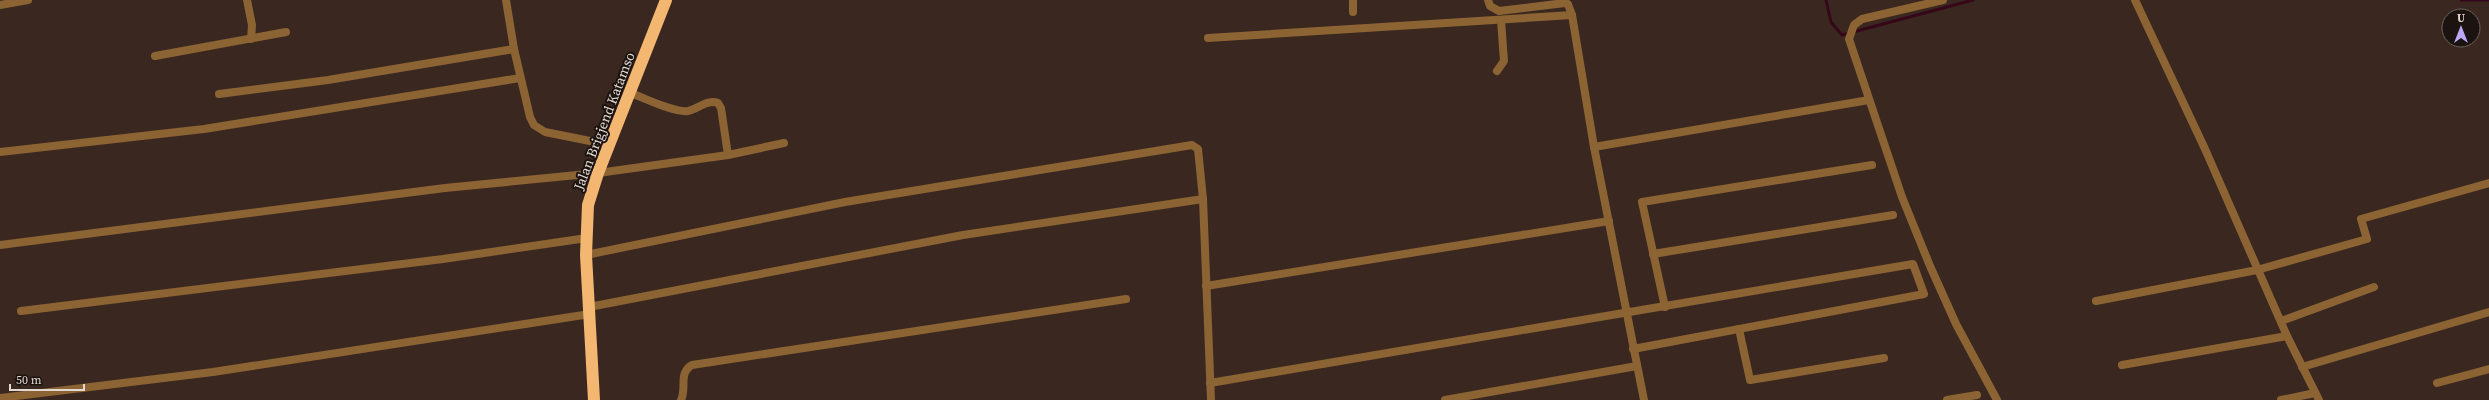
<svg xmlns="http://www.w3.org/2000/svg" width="2489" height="400" font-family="'Source Serif 4',serif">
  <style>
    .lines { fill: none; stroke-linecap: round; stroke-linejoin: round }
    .stream { stroke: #360719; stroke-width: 3 }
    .street { stroke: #8c6332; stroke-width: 8 }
    .highway { stroke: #f4b771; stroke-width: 12 }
    .labels { text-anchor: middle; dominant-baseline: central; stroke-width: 4; stroke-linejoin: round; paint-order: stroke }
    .street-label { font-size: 14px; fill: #e4d8d3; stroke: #1b130f }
  </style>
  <rect width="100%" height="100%" fill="#3a2820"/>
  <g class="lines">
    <g class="stream">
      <path d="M1826,0L1831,22L1842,35L1973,0"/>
      <path d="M2461,0H2489"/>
    </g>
    <g class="street">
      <path d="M247,0L252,25L251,39"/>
      <path d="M1488,0L1490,6L1499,11L1565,3L1568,4L1572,15"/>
      <path d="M1943,0L1862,19L1854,25L1849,39L1902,197L1930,266L1956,324L1997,400"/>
      <path d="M2135,0L2205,149L2287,336L2319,400"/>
      <path d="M0,5L28,0"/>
      <path d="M1353,12V0"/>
      <path d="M1208,38L1572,15L1594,147L1644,400"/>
      <path d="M514,49L530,117L534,125L545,132L610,145"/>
      <path d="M155,56L286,32"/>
      <path d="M1497,71L1504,61L1501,20"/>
      <path d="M631,93C644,98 675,113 688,111C698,109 708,99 718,103L721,108L728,155"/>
      <path d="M219,94L328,80L514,49L506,0"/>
      <path d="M1594,147L1869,100"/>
      <path d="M0,152L204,129L520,78"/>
      <path d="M0,245L445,188L598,173L728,155L784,143"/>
      <path d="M1653,254L1893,215"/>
      <path d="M586,255L845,202L1192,145L1198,149L1203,199L1211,400"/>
      <path d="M1206,286L1609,221"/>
      <path d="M2096,301L2257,270L2367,239L2361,219L2489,183"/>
      <path d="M589,307L963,235L1203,199"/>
      <path d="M1665,307L1642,202L1872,165"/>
      <path d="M21,311L443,259L587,238"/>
      <path d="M2281,321L2374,287"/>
      <path d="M1739,329L1750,380L1884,358"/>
      <path d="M2122,365L2287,336"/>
      <path d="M2302,367L2489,312"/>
      <path d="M1210,383L1913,264L1924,294L1633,349"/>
      <path d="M2437,383L2489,369"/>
      <path d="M0,398L213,372L590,314"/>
      <path d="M681,400C687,388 678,373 692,365L1126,299"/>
      <path d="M1445,400L1637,366"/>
      <path d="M1947,400L1977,395"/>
      <path d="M2281,400L2315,393"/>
    </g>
    <path class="highway" d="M594,400L586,255L588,205L598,173L666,0"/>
  </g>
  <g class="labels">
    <g class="street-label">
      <text transform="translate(604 121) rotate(-69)">Jalan Brigjend Katamso</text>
    </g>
  </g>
  <g transform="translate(2461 28)"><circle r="19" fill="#1b130f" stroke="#6b625d"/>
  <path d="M0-3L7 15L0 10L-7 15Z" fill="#bca9f5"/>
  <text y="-6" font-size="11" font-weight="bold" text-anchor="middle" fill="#e4d8d3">U</text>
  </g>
  <path d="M10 384v6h74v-6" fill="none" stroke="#e4d8d3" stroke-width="2"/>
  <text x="16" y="384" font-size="12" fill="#e4d8d3" stroke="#1b130f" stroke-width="3" paint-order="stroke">50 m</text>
</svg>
